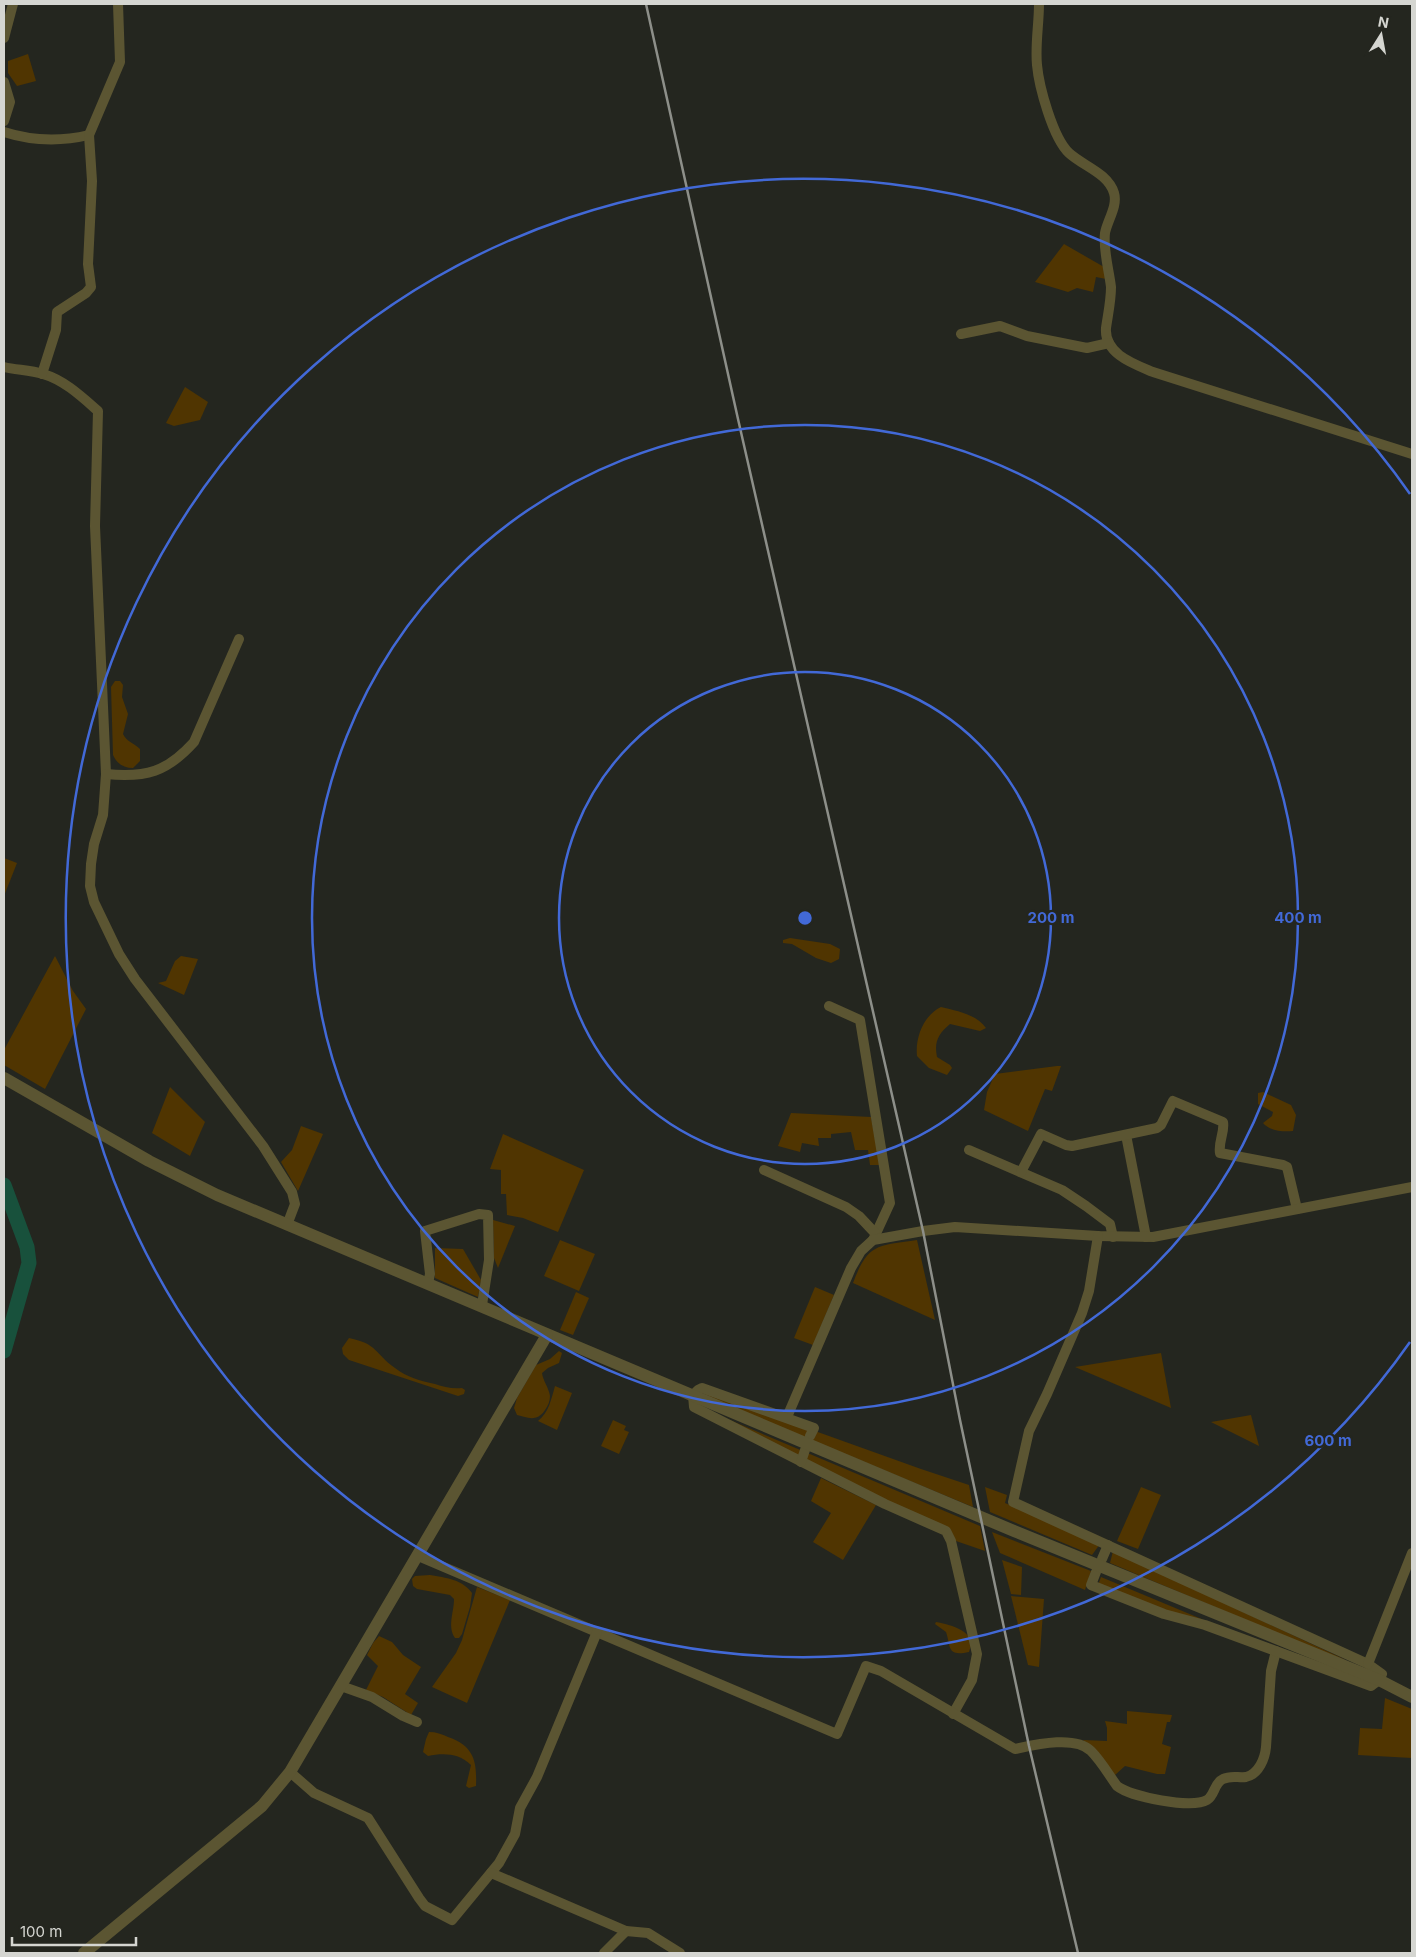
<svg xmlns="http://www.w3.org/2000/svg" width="1416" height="1957" font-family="Inter,sans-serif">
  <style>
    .green { fill: #503501 }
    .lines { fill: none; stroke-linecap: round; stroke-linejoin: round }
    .river { stroke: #18513c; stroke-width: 15 }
    .minor { stroke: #5b5532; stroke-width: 10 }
    .tertiary { stroke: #5b5532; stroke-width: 12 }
    .rail { stroke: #8d8f89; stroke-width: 2.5 }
    .ring { fill: none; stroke: #4269d7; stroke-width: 2.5 }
    .centre { fill: #4269d7; stroke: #24261f; stroke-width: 2.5 }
    .ring-label { font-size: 15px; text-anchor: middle; font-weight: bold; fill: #4269d7; stroke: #24261f; stroke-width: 4.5; stroke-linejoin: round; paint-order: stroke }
  </style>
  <rect width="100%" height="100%" fill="#24261f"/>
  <g class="green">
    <path d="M28,54L36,81L17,86L8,73V61Z"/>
    <path d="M1064,244L1104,267L1106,279L1096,277L1093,292L1077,288L1068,292L1035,282Z"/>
    <path d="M185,387L208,402L200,420L174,426L166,423Z"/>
    <path d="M115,681H120L123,685L122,697L128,714L123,734C127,742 134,743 140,749V761L133,768C124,768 117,764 113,755L111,687Z"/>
    <path d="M4,858L17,863L4,896Z"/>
    <path d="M790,938L830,944L840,949L839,959L831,963L816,958L792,944L783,943V940Z"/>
    <path d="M55,956L73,991L86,1009L45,1089L4,1065V1050Z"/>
    <path d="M181,956L198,959L184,995L158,983L166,981L175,961Z"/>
    <path d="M941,1007C957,1011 976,1014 986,1028L980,1031L950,1024C938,1034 934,1042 937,1057L950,1065L952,1068L947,1075L929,1068L917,1056C915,1037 924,1015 941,1007Z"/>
    <path d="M1057,1066H1061L1052,1091L1045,1089L1028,1131L984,1110L987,1092L995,1074Z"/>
    <path d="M170,1087L205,1122L190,1156L152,1133Z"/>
    <path d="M1263,1092L1291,1105L1296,1115L1293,1131C1283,1132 1270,1131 1263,1123L1272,1116L1273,1112L1258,1104V1093Z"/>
    <path d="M791,1113L871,1117L880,1165H870L868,1150H855L851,1132L831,1134V1138H818L819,1146L802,1143L800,1152L778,1146Z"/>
    <path d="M301,1126L323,1134L298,1191L281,1162L292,1150Z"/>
    <path d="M503,1134L584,1170L558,1232L523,1218L507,1215L506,1194H501V1170L490,1169Z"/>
    <path d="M493,1220L515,1226L498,1268L494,1258Z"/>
    <path d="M560,1240L595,1254L579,1291L544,1276Z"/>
    <path d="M917,1240L935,1320L853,1283C868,1243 877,1246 917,1240Z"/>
    <path d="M435,1248L463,1249L481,1280L478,1297L435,1278Z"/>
    <path d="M815,1287L834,1295L813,1345L794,1338Z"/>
    <path d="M576,1292L589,1298L573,1335L560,1330Z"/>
    <path d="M349,1338C378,1344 374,1353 395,1368C407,1377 420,1381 435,1384C444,1387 452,1389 462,1388L465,1390L464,1394L458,1396L349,1360L343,1354L342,1348Z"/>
    <path d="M559,1351L562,1353L559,1363L548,1368L542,1373C543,1381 549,1388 550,1396C550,1401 548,1406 545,1410C537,1422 528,1418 517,1415L514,1408L517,1398L536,1365L550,1359Z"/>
    <path d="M1161,1353L1171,1408L1075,1367Z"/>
    <path d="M555,1386L572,1393L557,1430L538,1421C549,1412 551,1400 555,1386Z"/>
    <path d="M704,1392L810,1429L807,1439L705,1396Z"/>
    <path d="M718,1415L980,1526L985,1551L956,1541L889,1503Z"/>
    <path d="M1251,1415L1259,1446L1211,1422Z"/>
    <path d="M613,1420L626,1426L624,1430L629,1432L619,1454L601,1446Z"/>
    <path d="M815,1431L921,1469L969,1485L973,1507L811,1440Z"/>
    <path d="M821,1478L876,1505L843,1560L813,1542L831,1513L811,1501Z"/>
    <path d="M985,1487L1007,1495L1005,1503L1100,1544L1092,1555L990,1512Z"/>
    <path d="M1141,1487L1161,1495L1138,1549L1117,1541Z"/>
    <path d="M992,1532L1091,1571L1085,1590L1000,1553Z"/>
    <path d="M1113,1551L1346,1660L1322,1652L1110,1563Z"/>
    <path d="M1002,1560L1022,1567L1021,1595L1011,1594Z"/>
    <path d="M430,1575C446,1578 462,1579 472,1593L470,1607L462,1634L459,1638H455C447,1626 454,1613 454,1599L450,1595L417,1589L413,1586L412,1579L415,1576Z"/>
    <path d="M1101,1577L1204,1620L1162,1610L1098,1585Z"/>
    <path d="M477,1587L510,1600L467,1703L432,1687L456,1653L462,1640Z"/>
    <path d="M1011,1596L1044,1599L1039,1667L1028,1665Z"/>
    <path d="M936,1622C951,1625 978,1631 969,1652C946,1657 951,1646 946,1632L935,1624Z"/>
    <path d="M379,1636L392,1642L403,1655L421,1667L405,1694L418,1703L411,1715L383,1697L366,1690L378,1666L367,1655L373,1643Z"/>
    <path d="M1385,1698L1412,1709V1758L1358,1755L1360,1728L1382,1729Z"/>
    <path d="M1127,1711L1172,1715L1170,1722H1167L1162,1744L1171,1747L1165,1774H1157L1125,1766L1115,1775L1091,1747L1083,1740L1107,1741V1728L1105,1721L1127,1724Z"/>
    <path d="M429,1732C436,1732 442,1734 448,1737C474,1746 477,1761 476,1786L469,1788L466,1786L471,1765C459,1753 443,1753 428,1756L423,1752L426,1739Z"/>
  </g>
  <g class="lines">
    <path class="river" d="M4,1185L27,1247L29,1263L4,1351"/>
    <g class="minor">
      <path d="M1039,4C1039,24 1035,45 1037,65C1039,87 1053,138 1069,153C1083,166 1108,173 1114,193C1118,206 1107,221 1105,233C1103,250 1109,270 1111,287C1111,301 1108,314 1106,328C1104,354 1134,364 1153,372L1412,454"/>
      <path d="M4,38L13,4"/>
      <path d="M4,82L10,102L4,121"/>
      <path d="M4,132C32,141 59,142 89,135"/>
      <path d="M961,334L1000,326L1027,336L1087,348L1109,343"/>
      <path d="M4,367C16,370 30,370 43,374C64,380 81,396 98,411L95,526L106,774L103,815L94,844L91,864L90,886L94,902L119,954L135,979L263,1146L292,1192L295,1204L287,1225"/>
      <path d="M42,374L56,330L57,312L86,293L91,287L88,264L92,181L89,135L120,62L118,4"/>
      <path d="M106,774C146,778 167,772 194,742L239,639"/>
      <path d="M829,1006L860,1020L890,1203L873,1240"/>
      <path d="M1126,1135L1146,1237"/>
      <path d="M969,1150L1062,1190L1086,1206L1110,1224L1113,1237"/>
      <path d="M764,1170L846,1207L859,1216L875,1233"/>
      <path d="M1021,1172L1041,1134L1066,1145L1072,1146L1157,1128L1161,1125L1173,1101L1223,1122C1225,1132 1218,1142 1220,1153L1283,1165L1287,1167L1297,1209"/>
      <path d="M428,1283L430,1274L425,1231L479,1214L488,1215L489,1260L482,1305"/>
      <path d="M787,1417L851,1268L861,1251L873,1240L923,1231L955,1227L1098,1236L1153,1237L1412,1187"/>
      <path d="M810,1436L814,1428L702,1388L698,1390L693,1395L694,1407L885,1504L946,1531L951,1541L977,1654L972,1680L953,1714"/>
      <path d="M801,1462L805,1450"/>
      <path d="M418,1556L837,1734L866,1666L881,1671L1015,1749C1034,1745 1075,1735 1091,1751C1101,1761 1109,1775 1117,1786C1131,1797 1192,1809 1207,1800C1215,1795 1214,1783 1223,1779C1231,1775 1238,1778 1246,1777C1259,1774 1265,1758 1266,1747L1271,1671L1276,1651"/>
      <path d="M1102,1559L1108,1545"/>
      <path d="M1096,1572L1091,1585L1164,1614L1205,1625L1371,1686L1379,1680L1382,1674L1368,1664L1013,1502L1029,1431L1047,1394L1082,1313L1089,1291L1098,1236"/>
      <path d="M1368,1664L1412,1553"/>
      <path d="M341,1686L372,1697L403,1716L417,1722"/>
      <path d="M290,1772L314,1793L368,1818L419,1898L425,1906L452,1920L499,1863L515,1834L520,1808L537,1777L597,1632"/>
      <path d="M491,1873L626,1931L648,1933L680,1953"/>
      <path d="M604,1953L626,1931"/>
    </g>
    <g class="tertiary">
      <path d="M4,1078L149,1161L217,1195L1014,1531L1379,1680L1412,1697"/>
      <path d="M84,1953L262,1806L290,1772L547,1335"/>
    </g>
    <path class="rail" d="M646,4L738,419L923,1231L960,1420L1029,1746L1078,1953"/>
  </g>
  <g class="ring">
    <circle cx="805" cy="918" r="246"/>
    <circle cx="805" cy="918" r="493"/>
    <path d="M1410 1342A739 739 0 1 1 1410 494"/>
  </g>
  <circle cx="805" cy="918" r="8" class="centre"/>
  <g class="ring-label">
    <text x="1051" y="923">200 m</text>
    <text x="1298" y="923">400 m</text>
    <text x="1328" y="1446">600 m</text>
  </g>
  <rect width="1416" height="1957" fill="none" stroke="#d5d6d1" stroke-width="10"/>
  <g transform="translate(1381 35) rotate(11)" stroke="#24261f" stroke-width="4" paint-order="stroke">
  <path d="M0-4L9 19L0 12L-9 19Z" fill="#d5d6d1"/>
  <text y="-8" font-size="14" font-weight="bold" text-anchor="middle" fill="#d5d6d1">N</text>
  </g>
  <path d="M12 1937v8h124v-8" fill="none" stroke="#d5d6d1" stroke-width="2.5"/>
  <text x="20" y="1937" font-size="15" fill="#d5d6d1" stroke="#24261f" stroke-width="4" paint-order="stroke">100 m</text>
</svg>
